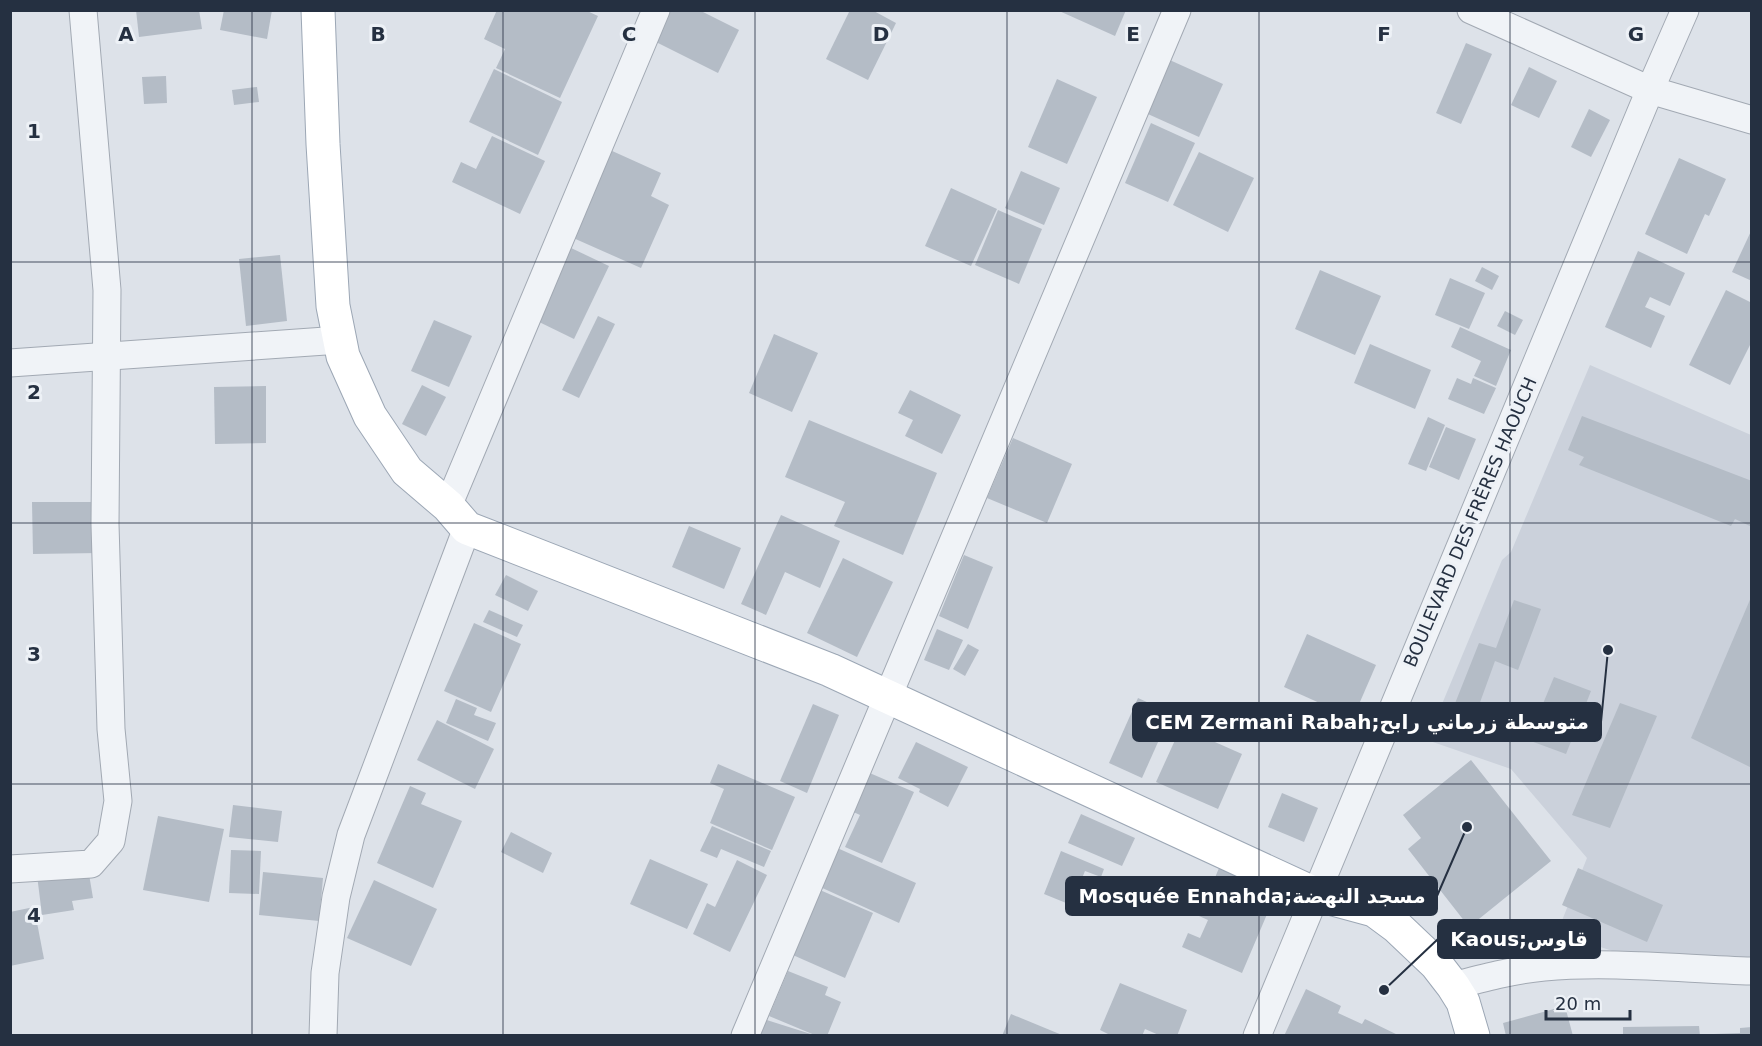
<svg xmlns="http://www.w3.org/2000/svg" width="1762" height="1046" font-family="'DejaVu Sans','Noto Sans Arabic',sans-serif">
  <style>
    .built { fill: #cbd1db }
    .building { fill: #b4bcc6 }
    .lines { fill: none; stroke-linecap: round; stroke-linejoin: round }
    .minor-casing { stroke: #a2a9b3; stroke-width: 29 }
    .major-casing { stroke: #9ca7b5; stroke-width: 35 }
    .minor { stroke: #f0f3f7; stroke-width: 27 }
    .major { stroke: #fff; stroke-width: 33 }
    .grid { fill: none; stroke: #253041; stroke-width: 1.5; stroke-opacity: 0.55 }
    .labels { text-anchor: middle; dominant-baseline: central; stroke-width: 6; stroke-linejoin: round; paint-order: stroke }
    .street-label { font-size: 18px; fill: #253041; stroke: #edf1f6 }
    .grid-label { font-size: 20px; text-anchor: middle; font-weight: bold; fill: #253041; stroke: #edf1f6; stroke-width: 6; stroke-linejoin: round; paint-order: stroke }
    .leader { fill: none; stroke: #253041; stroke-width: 2 }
    .callout-dot { fill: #253041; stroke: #edf1f6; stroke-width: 2 }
    .callout { fill: #253041; stroke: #253041; stroke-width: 2 }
    .callout-label { font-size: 20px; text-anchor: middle; font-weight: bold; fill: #fff }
  </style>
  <rect width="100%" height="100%" fill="#dde2e9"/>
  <path class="built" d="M1590,365L1751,435L1752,959L1647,962L1557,933L1587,858L1511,769L1427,740L1502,560L1511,552Z"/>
  <g class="building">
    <path d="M136,10H199L202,29L139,37Z"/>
    <path d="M224,10H272L267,39L220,30Z"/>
    <path d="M497,10H585L598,16L560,98L496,68L505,49L484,39Z"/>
    <path d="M671,10H699L739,30L718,73L656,42Z"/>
    <path d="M850,10H872L896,23L868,80L826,59Z"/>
    <path d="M1057,10H1126L1115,36Z"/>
    <path d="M1466,43L1492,54L1461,124L1436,113Z"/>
    <path d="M1163,57L1223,84L1199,137L1139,110Z"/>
    <path d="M1529,67L1557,81L1539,118L1511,105Z"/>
    <path d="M494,69L562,102L538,155L469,122Z"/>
    <path d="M166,76L167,103L144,104L142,77Z"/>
    <path d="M1057,79L1097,97L1067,164L1028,147Z"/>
    <path d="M257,87L259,102L234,105L232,90Z"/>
    <path d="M1589,109L1610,120L1591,157L1571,147Z"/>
    <path d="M1151,123L1195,143L1168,202L1125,183Z"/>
    <path d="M492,136L545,161L520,214L452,182L461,162L476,169Z"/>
    <path d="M610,150L661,173L651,196L669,205L641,268L571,237Z"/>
    <path d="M1199,152L1254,178L1228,232L1173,205Z"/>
    <path d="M1679,158L1726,179L1709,216L1705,214L1687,254L1645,234Z"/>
    <path d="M1021,171L1060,188L1044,225L1005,208Z"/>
    <path d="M951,188L997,209L971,266L925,246Z"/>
    <path d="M998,210L1042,229L1019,284L975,265Z"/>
    <path d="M1752,229V281L1732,272Z"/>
    <path d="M569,247L609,266L574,339L533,319Z"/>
    <path d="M1638,251L1685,273L1670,306L1650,297L1645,307L1665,316L1651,348L1605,327Z"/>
    <path d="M280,255L287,321L246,326L239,259Z"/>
    <path d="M1482,267L1499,276L1492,290L1475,281Z"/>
    <path d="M1320,270L1381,296L1355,355L1295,329Z"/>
    <path d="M1450,278L1485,293L1469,329L1435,315Z"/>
    <path d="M1726,290L1752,303V341L1730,385L1689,365Z"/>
    <path d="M1505,311L1523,320L1515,335L1497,326Z"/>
    <path d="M598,316L615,324L579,398L562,390Z"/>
    <path d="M434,320L472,336L449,387L411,371Z"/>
    <path d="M1460,327L1511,350L1496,386L1474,376L1481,361L1451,347Z"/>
    <path d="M774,334L818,353L792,412L749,393Z"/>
    <path d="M1370,344L1431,370L1415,409L1354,383Z"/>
    <path d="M1457,378L1471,384L1473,378L1496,388L1484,414L1448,399Z"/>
    <path d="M422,385L446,397L426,436L402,424Z"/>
    <path d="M266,386V443L215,444L214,387Z"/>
    <path d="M910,390L961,415L942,454L905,436L913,420L898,413Z"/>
    <path d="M1582,416L1752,481V527L1735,519L1731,526L1579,465L1584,457L1568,450Z"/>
    <path d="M1428,417L1445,425L1426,471L1408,464Z"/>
    <path d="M809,420L937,473L903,555L834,526L845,502L785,477Z"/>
    <path d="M1446,427L1476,439L1459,480L1429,467Z"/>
    <path d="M1013,438L1072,464L1047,523L987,498Z"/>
    <path d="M32,502H99V553L33,554Z"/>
    <path d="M781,515L840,541L820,588L785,572L766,615L741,604Z"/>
    <path d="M689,526L741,548L724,589L672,567Z"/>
    <path d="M964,555L993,567L968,629L939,616Z"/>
    <path d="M843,558L893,582L857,657L807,633Z"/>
    <path d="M506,575L538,591L528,611L495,595Z"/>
    <path d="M1752,595V768L1691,738Z"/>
    <path d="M1514,600L1541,609L1518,670L1495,661L1474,719L1452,711L1479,643L1496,648Z"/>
    <path d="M489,610L523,625L517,637L483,622Z"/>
    <path d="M474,623L521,644L491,712L444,691Z"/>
    <path d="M937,629L963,640L949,670L924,660Z"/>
    <path d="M1307,634L1376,665L1353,718L1284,687Z"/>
    <path d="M968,644L979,650L965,676L953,669Z"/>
    <path d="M1554,677L1591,691L1566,754L1528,740Z"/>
    <path d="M1138,698L1171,713L1142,778L1109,763Z"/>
    <path d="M456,699L477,708L474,715L496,723L488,741L446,723Z"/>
    <path d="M1620,703L1657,716L1610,828L1572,815Z"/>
    <path d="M813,704L839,715L807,793L780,781Z"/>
    <path d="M437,720L494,749L475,789L417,760Z"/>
    <path d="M1181,727L1242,754L1218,809L1156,782Z"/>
    <path d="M916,742L968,767L948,807L919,792L920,789L898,778Z"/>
    <path d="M1471,760L1551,861L1469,927L1408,849L1421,838L1403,815Z"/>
    <path d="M718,764L795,797L772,850L710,823L724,789L710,783Z"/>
    <path d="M865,771L914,792L882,863L845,847L860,815L849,810Z"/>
    <path d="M410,786L426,793L421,804L462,821L433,888L377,863Z"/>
    <path d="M1282,793L1318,808L1304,842L1268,827Z"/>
    <path d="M233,805L282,811L278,842L229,837Z"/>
    <path d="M1081,814L1135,838L1122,866L1068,843Z"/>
    <path d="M158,816L224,829L209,902L143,890Z"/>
    <path d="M712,826L771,851L764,867L721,849L717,858L700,851Z"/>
    <path d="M511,832L552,853L543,873L501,852Z"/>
    <path d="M835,847L916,883L899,923L818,886Z"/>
    <path d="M231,850L261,851L259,894L229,893Z"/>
    <path d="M1061,851L1104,869L1101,877L1085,871L1071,905L1044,894Z"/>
    <path d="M650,859L708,884L687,929L630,904Z"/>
    <path d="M737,860L767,875L730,952L693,934L707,903L715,907Z"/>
    <path d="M88,868L93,898L72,901L74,910L42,915L37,875Z"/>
    <path d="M1219,868L1276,893L1242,973L1182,947L1188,933L1200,938L1208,920L1199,916Z"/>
    <path d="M1578,868L1663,905L1647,942L1562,905Z"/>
    <path d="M263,872L323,878L319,921L259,915Z"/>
    <path d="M374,880L437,909L411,966L347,938Z"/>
    <path d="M813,887L873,913L845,978L786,952Z"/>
    <path d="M34,907L44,959L10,966V912Z"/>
    <path d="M788,971L828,987L825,995L841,1002L827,1036H817L769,1016Z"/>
    <path d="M1120,983L1187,1010L1177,1036H1161L1145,1029L1142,1036H1112L1100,1030Z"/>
    <path d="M1306,989L1341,1006L1338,1013L1362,1024L1365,1019L1400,1036H1284Z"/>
    <path d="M1565,1006L1573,1036H1506L1503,1023Z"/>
    <path d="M1011,1014L1062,1035V1036H1002Z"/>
    <path d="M757,1017L814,1035L813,1036H751Z"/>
    <path d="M1699,1026L1700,1036H1623V1027Z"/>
    <path d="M1752,1027V1036H1714V1034L1740,1033V1028Z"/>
  </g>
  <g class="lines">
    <g class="minor-casing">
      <g id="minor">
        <path d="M1471,10L1650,90L1752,120"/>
        <path d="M10,363L340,340"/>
        <path d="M448,506L656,10"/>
        <path d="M10,869L91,864L111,841L118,801L111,729L105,524L107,290L83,10"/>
        <path d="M1453,986C1483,978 1513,970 1544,967C1611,961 1684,969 1752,971"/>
        <path d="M323,1036L325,973L336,897L351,835L467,528"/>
        <path d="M745,1036L1177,10"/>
        <path d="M1257,1036L1650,90L1685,10"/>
      </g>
    </g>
    <g class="major-casing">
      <path id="major" d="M318,10L323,144L333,306L343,356L370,416L407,471L448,506L467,528L830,670L1315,894L1374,910L1397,927L1436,964L1453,986L1463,1002L1473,1036"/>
    </g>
    <use href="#minor" class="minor"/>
    <use href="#major" class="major"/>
  </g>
  <path class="grid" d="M252,10V1036M503,10V1036M755,10V1036M1007,10V1036M1259,10V1036M1510,10V1036M10,262H1752M10,523H1752M10,784H1752"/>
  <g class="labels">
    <g class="street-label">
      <text transform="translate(1470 522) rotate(-67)">BOULEVARD DES FRÈRES HAOUCH</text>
    </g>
  </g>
  <g class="grid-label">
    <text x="126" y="41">A</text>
    <text x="378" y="41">B</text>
    <text x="629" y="41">C</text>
    <text x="881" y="41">D</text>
    <text x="1133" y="41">E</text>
    <text x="1384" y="41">F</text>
    <text x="1636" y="41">G</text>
    <text x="34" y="138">1</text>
    <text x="34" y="399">2</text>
    <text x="34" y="661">3</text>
    <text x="34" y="922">4</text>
  </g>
  <path class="leader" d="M1608 650L1601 722M1467 827L1437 896M1384 990L1438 939"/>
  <g class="callout-dot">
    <circle cx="1608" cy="650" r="6"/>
    <circle cx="1467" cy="827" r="6"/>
    <circle cx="1384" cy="990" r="6"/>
  </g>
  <g class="callout">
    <rect x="1133" y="703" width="468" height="38" rx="6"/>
    <rect x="1066" y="877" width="371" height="38" rx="6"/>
    <rect x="1438" y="920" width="162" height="38" rx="6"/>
  </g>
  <g class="callout-label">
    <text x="1367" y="729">CEM Zermani Rabah;متوسطة زرماني رابح</text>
    <text x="1252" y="903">Mosquée Ennahda;مسجد النهضة</text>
    <text x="1519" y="946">Kaous;قاوس</text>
  </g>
  <rect width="1762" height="1046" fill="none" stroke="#253041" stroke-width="24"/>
  <path d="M1546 1010v9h84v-9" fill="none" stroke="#253041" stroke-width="3"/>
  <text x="1555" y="1010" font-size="18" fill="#253041" stroke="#edf1f6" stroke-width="4.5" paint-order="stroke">20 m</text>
</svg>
